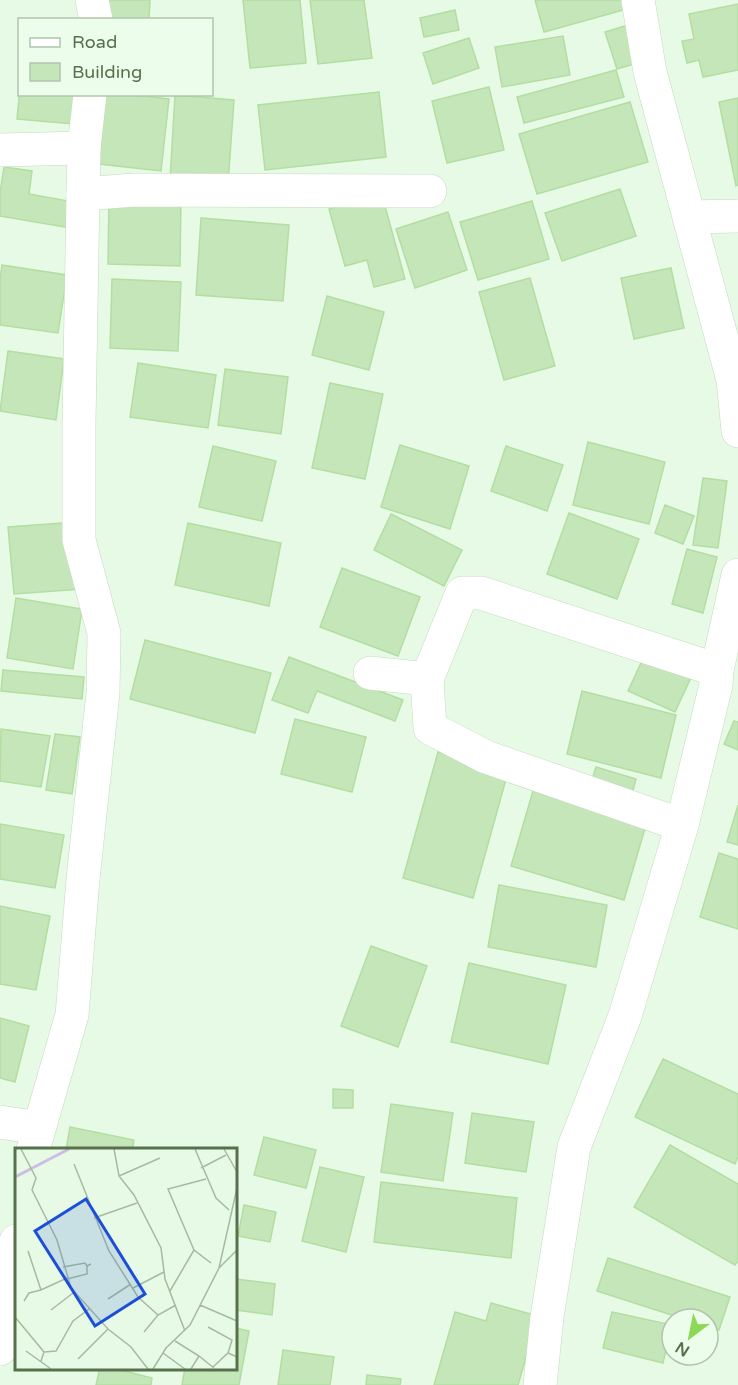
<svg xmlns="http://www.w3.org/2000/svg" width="738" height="1385" font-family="'Varela Round',sans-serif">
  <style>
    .building { fill: #c5e6b9; stroke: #b3dea2; stroke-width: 1.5 }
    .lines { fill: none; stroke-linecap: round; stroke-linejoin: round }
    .minor-casing { stroke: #c5dbbf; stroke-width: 34 }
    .minor { stroke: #fff; stroke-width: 33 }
    .inset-river { fill: none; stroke: #cfbce2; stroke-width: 3 }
    .inset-road { fill: none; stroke: #a5bba0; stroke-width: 1.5 }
    .view { fill: #1d4ed8; fill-opacity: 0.15; stroke: #1d4ed8; stroke-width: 3 }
    .inset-edge { fill: none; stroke: #58714d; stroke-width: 3 }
  </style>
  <rect width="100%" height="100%" fill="#e7fae6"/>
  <g class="building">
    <path d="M105,0H150L149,20H104Z"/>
    <path d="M243,0H300L306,63L250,68Z"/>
    <path d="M310,0H364L372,58L318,64Z"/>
    <path d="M535,0H624L627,9L544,32Z"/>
    <path d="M738,4V70L703,77L699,60L687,63L682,41L694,39L689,14Z"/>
    <path d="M455,10L459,30L424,37L420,18Z"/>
    <path d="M628,25L641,62L617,69L605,32Z"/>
    <path d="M563,36L570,75L502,87L495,47Z"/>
    <path d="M469,38L479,68L433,84L423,53Z"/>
    <path d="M616,70L624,97L524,123L517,97Z"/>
    <path d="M20,87V94H77L74,124L17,119Z"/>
    <path d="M489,87L504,150L447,163L432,101Z"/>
    <path d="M379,92L386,157L265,170L258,105Z"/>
    <path d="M106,94H128L169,99L161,171L99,164Z"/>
    <path d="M175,95L234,100L228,184L170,180Z"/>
    <path d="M738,98V185L736,186L719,102Z"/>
    <path d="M630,102L648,162L537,194L519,134Z"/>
    <path d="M4,167L32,171L29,194L74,202L70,228L0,216V193Z"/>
    <path d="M620,189L636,236L562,261L545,213Z"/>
    <path d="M382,195L405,279L374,287L367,260L345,266L329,209Z"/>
    <path d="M109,196L181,198L180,266L108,264Z"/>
    <path d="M532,201L549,259L478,280L460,222Z"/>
    <path d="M448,212L467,270L415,288L396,229Z"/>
    <path d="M201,218L289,225L283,301L196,295Z"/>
    <path d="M2,265L67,275L58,333L0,325V280Z"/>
    <path d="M671,268L684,328L634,339L621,278Z"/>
    <path d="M530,278L555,366L504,380L479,292Z"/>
    <path d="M112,279L181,282L178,351L110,348Z"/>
    <path d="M327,296L384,312L369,370L312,355Z"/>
    <path d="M8,351L64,359L56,420L0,411Z"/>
    <path d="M138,363L216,375L208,428L130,417Z"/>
    <path d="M225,369L288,377L281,434L218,425Z"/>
    <path d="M330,383L383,394L365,479L312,468Z"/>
    <path d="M588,442L665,462L649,524L573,505Z"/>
    <path d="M400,445L469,466L450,529L381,507Z"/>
    <path d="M213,446L276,461L262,521L199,507Z"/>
    <path d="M506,446L563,465L547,511L491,491Z"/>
    <path d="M703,478L727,481L718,548L693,545Z"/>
    <path d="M665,505L694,516L683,544L655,533Z"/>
    <path d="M569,513L639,539L617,599L547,574Z"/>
    <path d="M391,514L462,550L444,586L374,550Z"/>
    <path d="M76,522L82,589L14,594L8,527Z"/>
    <path d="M188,523L281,543L269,606L175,585Z"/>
    <path d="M687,549L717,557L703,613L672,604Z"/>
    <path d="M342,568L420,597L398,656L320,627Z"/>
    <path d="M16,598L82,609L73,669L7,658Z"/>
    <path d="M145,640L271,673L255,733L130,699Z"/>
    <path d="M648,648L695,669L675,712L628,691Z"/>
    <path d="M289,657L403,700L395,721L317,691L308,713L272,700Z"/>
    <path d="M3,670L84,677L82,699L1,691Z"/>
    <path d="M582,691L676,715L661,778L567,754Z"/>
    <path d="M295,719L366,737L352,792L281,774Z"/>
    <path d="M734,721L738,722V750L724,744Z"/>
    <path d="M1,729L50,736L41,787L0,781Z"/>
    <path d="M55,734L80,737L72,794L46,790Z"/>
    <path d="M438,752L508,772L473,898L403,878Z"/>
    <path d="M596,767L636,779L630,802L589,790Z"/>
    <path d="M533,791L646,825L624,900L511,866Z"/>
    <path d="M738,805V845L727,842Z"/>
    <path d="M0,824L64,835L55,888L0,879Z"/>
    <path d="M719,853L738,859V929L700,917Z"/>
    <path d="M499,885L607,905L596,967L488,947Z"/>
    <path d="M0,906L50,916L36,990L0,984Z"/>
    <path d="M371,946L427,966L398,1047L341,1026Z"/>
    <path d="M469,963L566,985L548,1064L451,1042Z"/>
    <path d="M0,1018L29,1026L15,1082L0,1078Z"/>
    <path d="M663,1059L738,1094V1156L735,1164L635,1117Z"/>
    <path d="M333,1089L353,1090V1108H333Z"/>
    <path d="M391,1104L453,1113L443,1181L381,1172Z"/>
    <path d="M472,1113L534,1122L526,1172L465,1163Z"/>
    <path d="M70,1127L134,1140L132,1150H66Z"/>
    <path d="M264,1137L316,1150L306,1188L254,1175Z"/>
    <path d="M670,1145L738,1184V1261L735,1265L634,1207Z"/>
    <path d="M320,1167L364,1177L346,1252L302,1241Z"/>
    <path d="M381,1182L517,1198L511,1258L374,1242Z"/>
    <path d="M244,1205L276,1212L270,1242L238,1236Z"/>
    <path d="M608,1258L730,1297L719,1330L708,1327V1319H684L597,1291Z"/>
    <path d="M236,1279L275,1284L272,1315L236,1310Z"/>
    <path d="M491,1303L538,1316L518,1385H434L455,1312L486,1321Z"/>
    <path d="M612,1312L672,1325L663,1363L603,1348Z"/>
    <path d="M236,1328L249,1331L239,1385H182L185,1368H236Z"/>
    <path d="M283,1350L334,1357L330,1385H278Z"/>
    <path d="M100,1368H113L152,1378L151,1385H96Z"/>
    <path d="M367,1375L401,1379L400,1385H366Z"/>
  </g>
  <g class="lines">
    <g class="minor-casing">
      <g id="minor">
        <path d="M92,0L96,20"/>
        <path d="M638,0L650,72L733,380L738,431"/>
        <path d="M0,150L84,148"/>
        <path d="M83,194L134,190L430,191"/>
        <path d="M689,217L738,216"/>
        <path d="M370,673L427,679L462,593H481L717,670"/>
        <path d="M427,679L430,728L486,757L682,825"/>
        <path d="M0,1122L39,1128"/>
        <path d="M33,1150L72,1015L83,879L103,693L104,633L79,540V424L83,194L84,148L90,94"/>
        <path d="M0,1349L5,1333L16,1241"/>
        <path d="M540,1385L547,1317L574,1147L625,1016L682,825L716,685L717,670L738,575"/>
      </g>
    </g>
    <use href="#minor" class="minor"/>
  </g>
  <g transform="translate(15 1148)">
    <rect width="222" height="222" fill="#e7fae6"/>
    <path class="inset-river" d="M0,29L54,1"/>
    <path class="inset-road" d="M6,1L21,30L17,42L42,92L56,140L93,181L116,199L133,221M99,1L104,28L119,47L146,100L150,131L170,183M180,1L201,50L214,62M209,1L222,24M59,16L94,103L123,149L143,167M186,20L211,7M104,28L145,10M191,31L153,41L179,102L196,115M79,70L122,55M13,103L26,142L52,130M48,119L70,115L72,118M204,120L222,102M52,131L72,126V118L76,116M118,140L149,124M155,143L179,102M93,151L116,136M9,153L14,145L26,142M185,157L222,173M36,162L58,145M0,169L29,204L26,213M193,179L217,192L213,205M129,184L143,167L161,157M160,193L184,208L176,221M11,203L36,221M29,204L41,203L58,173L74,161M148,205L170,221M184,208L199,220M63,211L93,181M198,219L213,205L222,209M138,221L151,200L175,177L204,120L222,40"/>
    <path class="view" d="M71,51L130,146L80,178L20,83Z"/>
    <rect width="222" height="222" class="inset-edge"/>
  </g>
  <rect x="18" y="18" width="195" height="78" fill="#edfdec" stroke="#b1c5ac" stroke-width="1.5"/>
  <rect x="30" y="38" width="30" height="9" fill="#ffffff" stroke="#b1c5ac" stroke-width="1.5"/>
  <text x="72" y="48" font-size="18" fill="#58714d">Road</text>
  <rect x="30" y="63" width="30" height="18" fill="#c5e6b9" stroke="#b1c5ac" stroke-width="1.5"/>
  <text x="72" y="78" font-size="18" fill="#58714d">Building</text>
  <g transform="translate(690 1337) rotate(212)"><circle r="28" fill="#edfdec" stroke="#b1c5ac" stroke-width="1.5"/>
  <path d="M0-4.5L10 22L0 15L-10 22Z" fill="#8ed857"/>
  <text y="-9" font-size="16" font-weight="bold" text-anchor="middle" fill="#58714d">N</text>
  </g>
</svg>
